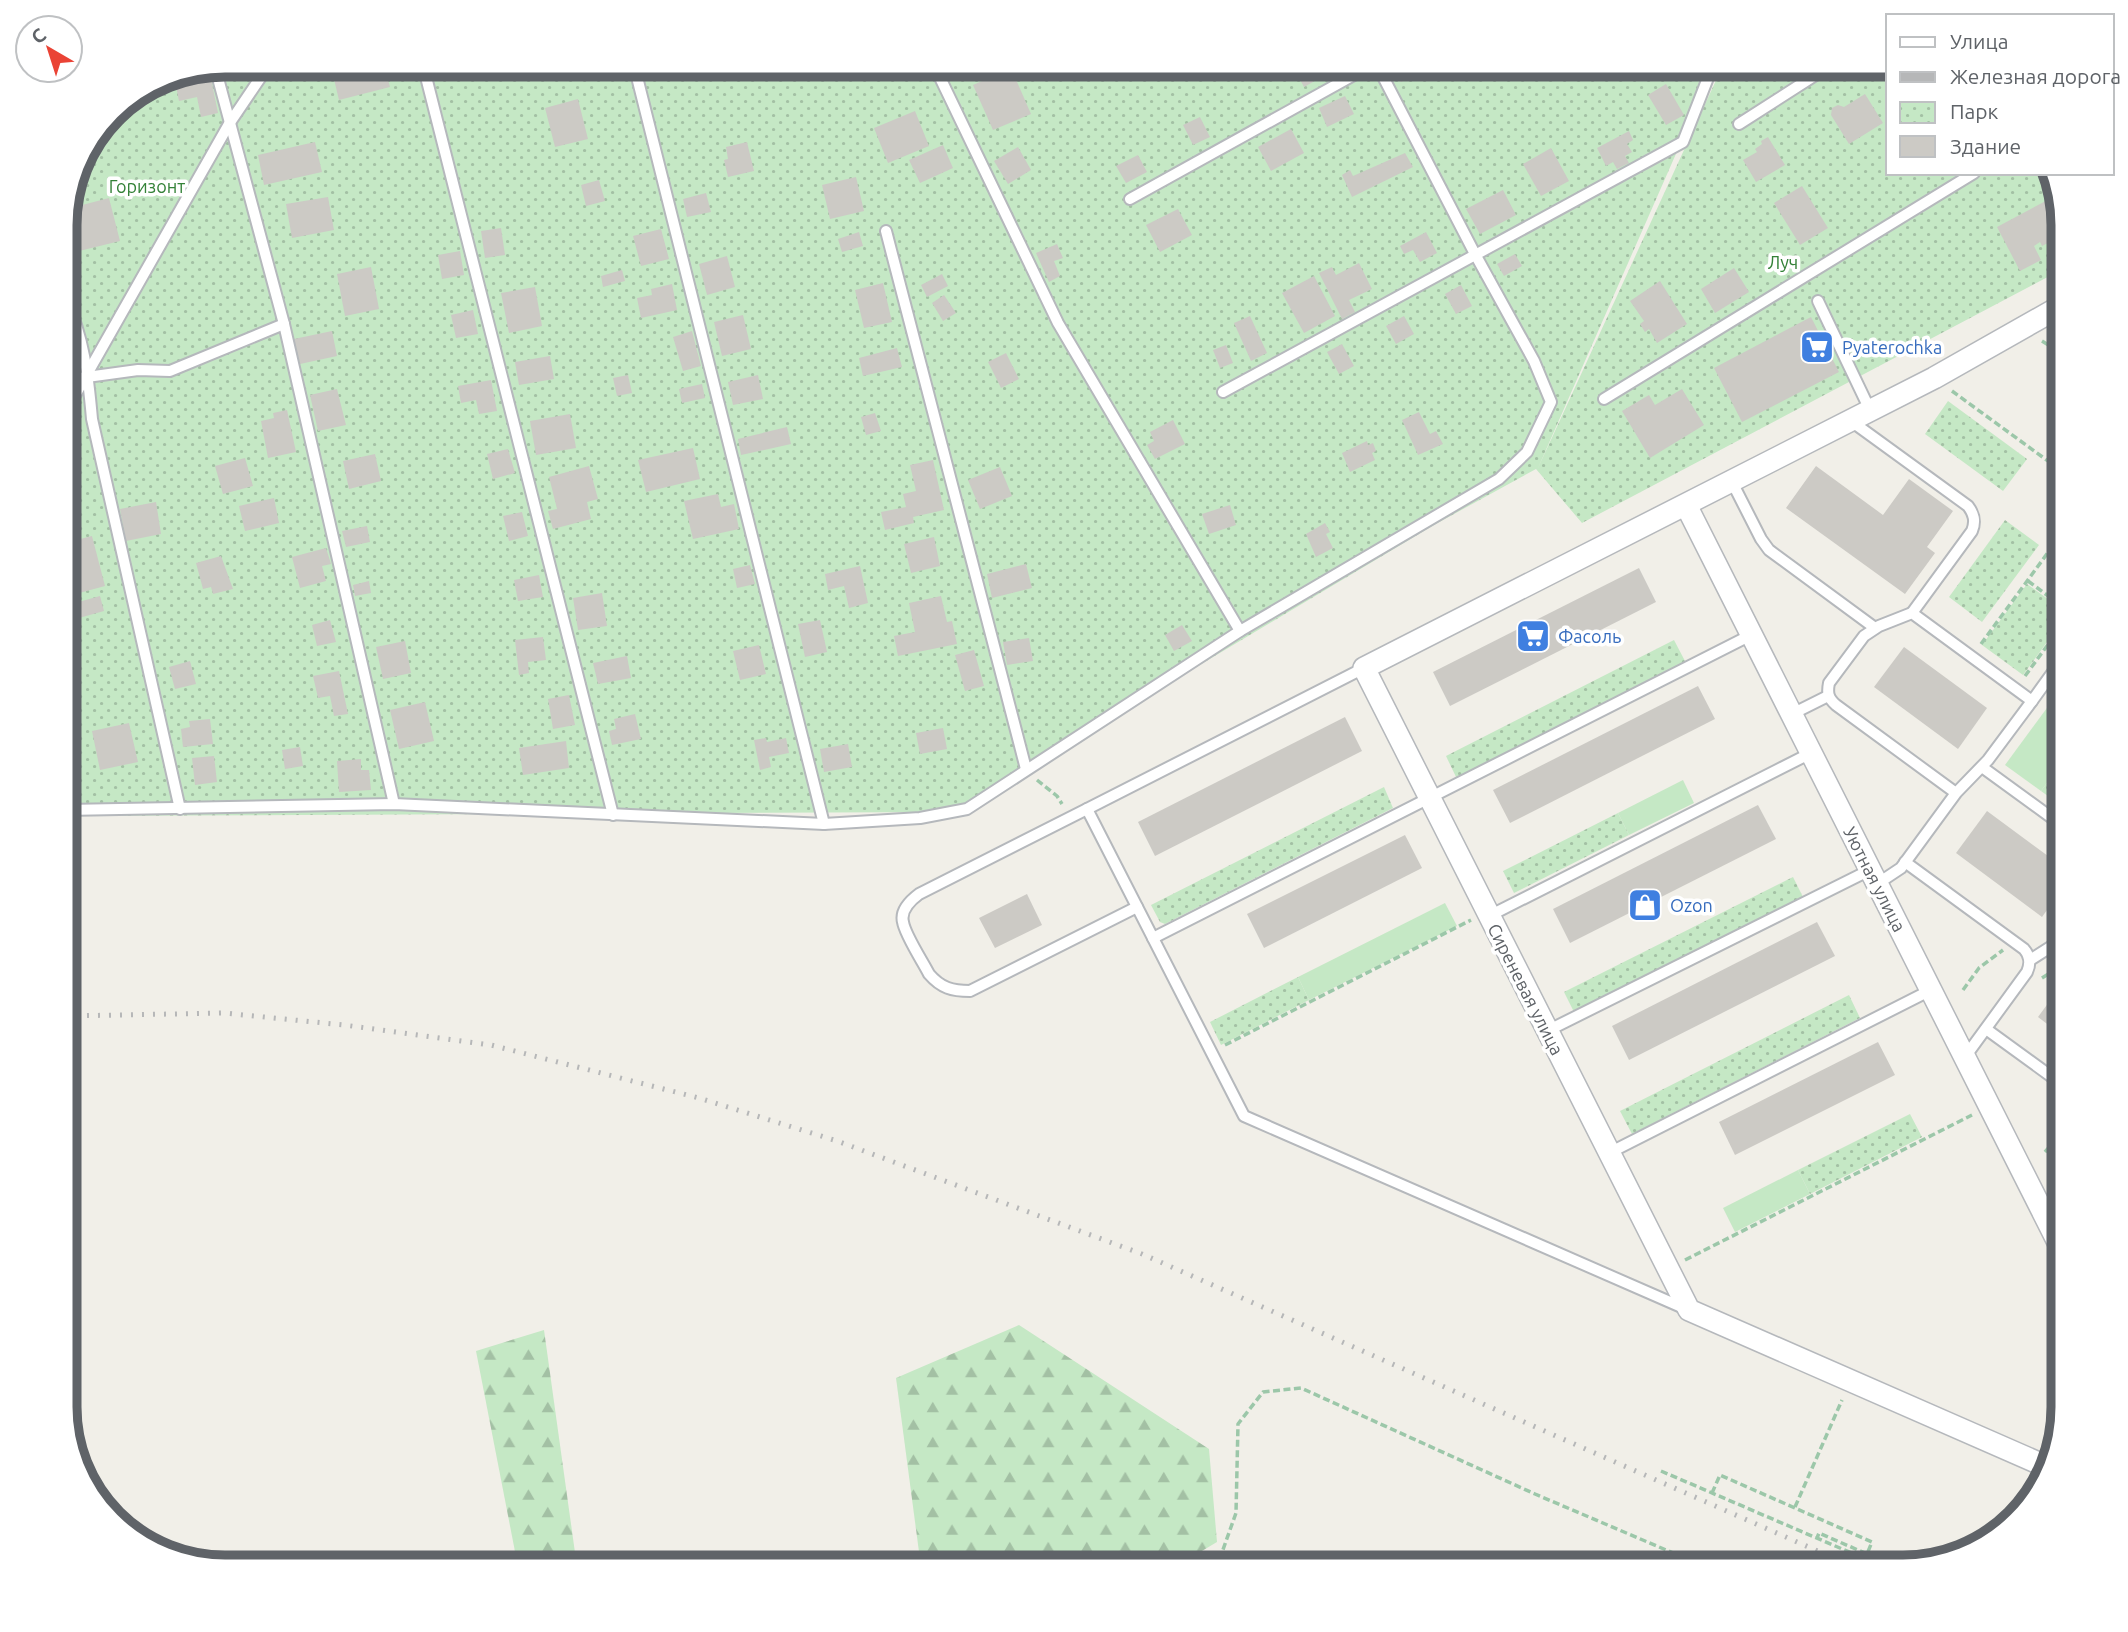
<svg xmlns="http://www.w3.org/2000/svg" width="2128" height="1632" font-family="Ubuntu,sans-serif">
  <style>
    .grass { fill: #c5e8c5 }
    .forest { fill: url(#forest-firs) }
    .park { fill: url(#park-dots) }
    .building { fill: #cccac5 }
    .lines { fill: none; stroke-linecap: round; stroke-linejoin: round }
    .service-casing { stroke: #b5b8bc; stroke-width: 14 }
    .minor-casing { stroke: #b5b8bc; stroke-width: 24 }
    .path { stroke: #9cc7a9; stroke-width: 3.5; stroke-dasharray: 7 3.5; stroke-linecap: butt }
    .service { stroke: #fff; stroke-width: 10 }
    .minor { stroke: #fff; stroke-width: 21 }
    .rail { stroke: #b6b7b8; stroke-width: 5; stroke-dasharray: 2 9; stroke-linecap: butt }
    .labels { text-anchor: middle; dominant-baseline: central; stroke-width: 7; stroke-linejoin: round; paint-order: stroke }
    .park-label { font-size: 18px; fill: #348238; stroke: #fff }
    .shop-label { font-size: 18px; fill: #366cbe; stroke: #fff; text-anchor: start }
    .street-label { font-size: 18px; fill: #5f6368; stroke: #fff }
    .rim { fill: none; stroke: #5f6368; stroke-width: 9 }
  </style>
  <defs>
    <pattern id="forest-firs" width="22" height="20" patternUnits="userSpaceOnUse" patternTransform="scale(1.75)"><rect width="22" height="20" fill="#c5e8c5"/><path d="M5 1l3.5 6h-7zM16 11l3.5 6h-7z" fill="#a3c0a4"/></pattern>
    <pattern id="park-dots" width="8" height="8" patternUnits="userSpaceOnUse" patternTransform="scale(1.75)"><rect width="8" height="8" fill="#c5e8c5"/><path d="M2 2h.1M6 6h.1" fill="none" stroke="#a3c0a4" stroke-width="1.8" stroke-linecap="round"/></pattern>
  </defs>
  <rect width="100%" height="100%" fill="#f1efe8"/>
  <g class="grass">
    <path d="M2058,693L2063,697V761L2041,791L2005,765Z"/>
    <path d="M1683,780L1694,803L1629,835L1618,813Z"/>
    <path d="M1445,903L1457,926L1309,1000L1298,977Z"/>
    <path d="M1798,1170L1810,1194L1735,1232L1723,1208Z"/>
  </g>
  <g class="forest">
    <path d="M1019,1325L1209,1449L1217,1542L1175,1567H921L896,1378Z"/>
    <path d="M544,1330L577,1567H518L476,1351Z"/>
  </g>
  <g class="park">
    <path d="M225,65H1715L1538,468L1723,65H1888V173H2051L2063,224V269L1582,523L1536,469L1434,525L954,812L65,816V214L81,154L119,105L164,77Z"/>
    <path d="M1948,401L2027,459L2003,491L1925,434Z"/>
    <path d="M2005,520L2039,545L1982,622L1949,597Z"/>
    <path d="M2027,584L2063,610V620L2023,675L1982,645Z"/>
    <path d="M1674,640L1686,663L1457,779L1446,756Z"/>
    <path d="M2063,761V791L2052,799L2041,791Z"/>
    <path d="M1384,787L1393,808L1165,924L1160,922L1151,905Z"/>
    <path d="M1618,813L1629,835L1514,893L1503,871Z"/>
    <path d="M1793,877L1803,897L1574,1012L1564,992Z"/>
    <path d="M1298,977L1309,1000L1221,1045L1210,1022Z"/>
    <path d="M1849,995L1860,1018L1632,1134L1620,1111Z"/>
    <path d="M1910,1114L1922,1137L1810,1194L1798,1170Z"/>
  </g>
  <g class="building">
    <path d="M372,65H384L390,87L339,100L333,75Z"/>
    <path d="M697,65H726L728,70L701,78Z"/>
    <path d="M767,65H792L793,68L770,74Z"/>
    <path d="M1219,65H1247L1234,71L1232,67L1222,72Z"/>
    <path d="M1292,65H1327L1331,72L1304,87Z"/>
    <path d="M1405,65H1420L1423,70L1401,82L1395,70Z"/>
    <path d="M1011,68L1031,114L993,130L973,85Z"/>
    <path d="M210,74L218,113L201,117L197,97L179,101L175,81Z"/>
    <path d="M1666,84L1684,115L1666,125L1648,95Z"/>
    <path d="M1865,94L1883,123L1849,144L1831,115L1832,108L1838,105L1844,107Z"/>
    <path d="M1345,96L1354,114L1327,127L1319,108Z"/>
    <path d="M578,99L588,139L555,147L545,108Z"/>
    <path d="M915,111L929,146L888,163L874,128Z"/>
    <path d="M1200,117L1210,137L1193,145L1183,125Z"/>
    <path d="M1291,129L1304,153L1271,171L1258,147Z"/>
    <path d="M1629,131L1633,140L1627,144L1632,152L1625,156L1629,163L1617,169L1613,162L1606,166L1597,148Z"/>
    <path d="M1768,137L1785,165L1756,182L1743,160L1757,152L1755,149L1762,144L1761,141Z"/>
    <path d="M315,142L322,172L264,185L258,155Z"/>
    <path d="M747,142L754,171L728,177L724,160L728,159L726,147Z"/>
    <path d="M943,145L953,168L920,183L909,160Z"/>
    <path d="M1018,147L1031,170L1008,184L994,161Z"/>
    <path d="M1551,148L1569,181L1541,196L1523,164Z"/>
    <path d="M1405,153L1413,167L1352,197L1342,175L1350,170L1353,176Z"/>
    <path d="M1138,155L1147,172L1126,183L1116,166Z"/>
    <path d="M856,177L864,211L830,219L822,185Z"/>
    <path d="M599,180L605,201L586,206L581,185Z"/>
    <path d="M1802,186L1828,228L1800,245L1774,203Z"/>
    <path d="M1503,190L1516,215L1480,234L1466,209Z"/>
    <path d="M706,193L711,212L687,217L683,199Z"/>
    <path d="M2055,196L2063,224V235L2042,246L2040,242L2034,246L2041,260L2020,271L1997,227Z"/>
    <path d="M328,197L334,230L292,238L286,204Z"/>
    <path d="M109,198L120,241L67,254L65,247L67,209Z"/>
    <path d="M1178,209L1192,235L1160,252L1146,225Z"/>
    <path d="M501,228L505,255L485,258L481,231Z"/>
    <path d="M661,229L669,259L641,266L633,236Z"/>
    <path d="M859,232L863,246L842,252L838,239Z"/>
    <path d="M1426,232L1437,253L1420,262L1413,250L1404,254L1400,246Z"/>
    <path d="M1057,244L1063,258L1054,261L1060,276L1049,282L1036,253Z"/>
    <path d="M460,251L464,275L442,279L438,255Z"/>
    <path d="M1515,254L1522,266L1504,276L1497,264Z"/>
    <path d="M727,256L735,287L707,295L699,264Z"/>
    <path d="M1359,263L1372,289L1349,300L1355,312L1342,319L1319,273L1332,267L1336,275Z"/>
    <path d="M371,267L379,309L345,316L337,274Z"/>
    <path d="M1734,268L1749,292L1715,313L1701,289Z"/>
    <path d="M622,270L625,281L603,287L601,276Z"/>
    <path d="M942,274L948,286L927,297L921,285Z"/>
    <path d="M1314,276L1335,316L1304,333L1282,293Z"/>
    <path d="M1660,281L1687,324L1657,343L1649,329L1645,332L1640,324L1644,321L1630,301Z"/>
    <path d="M883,283L892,322L864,328L855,290Z"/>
    <path d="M672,284L677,310L641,318L637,298L652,295L651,289Z"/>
    <path d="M1461,285L1472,306L1456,314L1445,294Z"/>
    <path d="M535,287L542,326L509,333L501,293Z"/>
    <path d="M944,295L956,313L943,321L932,303Z"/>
    <path d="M473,310L478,334L456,338L451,315Z"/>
    <path d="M743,315L751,349L722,356L714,322Z"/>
    <path d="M1250,316L1267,353L1251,361L1234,323Z"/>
    <path d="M1404,316L1414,334L1396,344L1386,326Z"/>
    <path d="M1811,317L1839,372L1742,422L1714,368Z"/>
    <path d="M332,331L337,356L300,364L294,339Z"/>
    <path d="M692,331L701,366L683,371L673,337Z"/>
    <path d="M1342,344L1354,366L1339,374L1327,352Z"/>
    <path d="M1226,345L1233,363L1220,368L1213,350Z"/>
    <path d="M897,348L902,367L863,376L859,358Z"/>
    <path d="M1006,353L1019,379L1001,388L988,362Z"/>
    <path d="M550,356L554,379L519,385L515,362Z"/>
    <path d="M628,375L632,393L617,396L613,378Z"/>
    <path d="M758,375L763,399L733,405L728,382Z"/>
    <path d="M491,380L497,411L479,414L476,400L461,403L458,386Z"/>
    <path d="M702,384L705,398L682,403L679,389Z"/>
    <path d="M337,389L346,425L318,431L310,395Z"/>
    <path d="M1682,389L1704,425L1650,458L1622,411L1649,395L1655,405Z"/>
    <path d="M287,410L296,452L268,458L261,421L274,418L273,413Z"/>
    <path d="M1419,412L1430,434L1436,431L1443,444L1418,455L1402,420Z"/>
    <path d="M875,413L881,431L866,435L861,417Z"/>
    <path d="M570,414L576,448L536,455L530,421Z"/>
    <path d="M1173,420L1185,444L1155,459L1147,445L1154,441L1150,432Z"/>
    <path d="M787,427L791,444L741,455L738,439Z"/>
    <path d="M1367,441L1368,445L1373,443L1376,451L1372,453L1375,460L1350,472L1342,453Z"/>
    <path d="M693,448L700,479L646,492L638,460Z"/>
    <path d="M508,449L515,473L493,479L487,454Z"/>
    <path d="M375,454L381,481L349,489L343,461Z"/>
    <path d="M245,458L253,486L223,494L215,466Z"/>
    <path d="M933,460L944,510L913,517L914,523L885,530L881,512L906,507L903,494L916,491L910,465Z"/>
    <path d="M589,466L598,499L587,502L591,519L553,529L548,511L557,509L549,477Z"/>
    <path d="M1816,466L1883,515L1909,479L1953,511L1927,547L1935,553L1905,594L1786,508Z"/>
    <path d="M1000,467L1012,496L980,509L968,480Z"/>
    <path d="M718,494L721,507L734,504L739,529L693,539L684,501Z"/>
    <path d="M274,498L279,523L245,531L239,506Z"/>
    <path d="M156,502L161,534L126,541L120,509Z"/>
    <path d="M1230,505L1236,525L1209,534L1202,514Z"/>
    <path d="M522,512L528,536L509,541L503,516Z"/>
    <path d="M1325,523L1330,532L1326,534L1333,548L1316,557L1306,534Z"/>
    <path d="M367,526L370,542L346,547L342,531Z"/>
    <path d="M92,536L105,586L72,595L65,569V543Z"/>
    <path d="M934,537L940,566L911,573L904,544Z"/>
    <path d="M326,548L331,564L322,566L326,581L300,588L292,557Z"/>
    <path d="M221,556L233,589L213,594L211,587L203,589L196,563Z"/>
    <path d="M1026,564L1032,588L992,598L987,574Z"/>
    <path d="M750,565L755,584L737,588L733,569Z"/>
    <path d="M860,566L868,603L849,608L844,586L828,590L825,574Z"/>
    <path d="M1639,568L1656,602L1450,706L1433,672Z"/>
    <path d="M539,575L543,597L518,601L514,580Z"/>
    <path d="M369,581L371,593L355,596L353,585Z"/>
    <path d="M602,593L607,626L578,630L573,598Z"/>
    <path d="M100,596L104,611L79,618L75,603Z"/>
    <path d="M941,596L947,622L952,621L957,644L898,656L894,636L915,632L909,603Z"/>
    <path d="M330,620L336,642L317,646L312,625Z"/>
    <path d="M820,620L827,652L805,657L798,624Z"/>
    <path d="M1182,625L1192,641L1174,651L1165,635Z"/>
    <path d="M543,637L546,660L528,662L529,673L519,675L515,640Z"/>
    <path d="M1029,638L1033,661L1007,665L1003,642Z"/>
    <path d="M405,641L411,673L383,679L376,647Z"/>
    <path d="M759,645L766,674L740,680L733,651Z"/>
    <path d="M1904,647L1987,708L1958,749L1874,687Z"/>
    <path d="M974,650L984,686L965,691L955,655Z"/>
    <path d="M627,656L631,678L598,684L593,663Z"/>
    <path d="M190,661L196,684L175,689L169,667Z"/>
    <path d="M339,671L348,714L334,716L330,696L318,698L313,676Z"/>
    <path d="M1698,686L1715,719L1510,823L1493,790Z"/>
    <path d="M569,695L575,725L553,729L548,699Z"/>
    <path d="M425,702L434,741L399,749L390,710Z"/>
    <path d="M635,714L641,739L612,745L609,731L616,729L614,719Z"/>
    <path d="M1345,717L1362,751L1155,856L1138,822Z"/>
    <path d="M210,719L213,744L183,747L181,729L190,727L189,721Z"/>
    <path d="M129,723L138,762L100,770L92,731Z"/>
    <path d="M943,728L947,749L920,754L916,733Z"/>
    <path d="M766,738L767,742L786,738L789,753L769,757L771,767L760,770L754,740Z"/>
    <path d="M566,741L569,768L523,775L519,748Z"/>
    <path d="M848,744L852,767L824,772L820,749Z"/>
    <path d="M300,747L303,766L285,769L282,750Z"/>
    <path d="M214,756L217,782L195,785L192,758Z"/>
    <path d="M361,759V770H369L371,790L339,792L337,761Z"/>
    <path d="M1758,805L1776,839L1570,943L1553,909Z"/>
    <path d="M1987,811L2063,867V888L2042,917L1956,853Z"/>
    <path d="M1405,835L1422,868L1264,948L1247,914Z"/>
    <path d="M1027,894L1042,925L995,948L979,918Z"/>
    <path d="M1817,922L1835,956L1629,1060L1612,1026Z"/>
    <path d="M2063,983V1036L2038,1017Z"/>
    <path d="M1878,1042L1895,1075L1735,1155L1719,1122Z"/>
  </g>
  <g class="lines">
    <g class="service-casing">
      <g id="service">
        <path d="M423,65L613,815"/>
        <path d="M634,65L824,824"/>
        <path d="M934,65L1058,323L1240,631"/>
        <path d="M215,67L284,324L394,804"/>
        <path d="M1739,124L1831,65"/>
        <path d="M1130,199L1372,65"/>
        <path d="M886,231L1026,769"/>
        <path d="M65,296C84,339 88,373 92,419L180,809"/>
        <path d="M1818,301L1870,410"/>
        <path d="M65,380L138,370L170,371L284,324"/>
        <path d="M1223,392L1683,142L1713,65"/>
        <path d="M1604,399L1974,173"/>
        <path d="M65,413L229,124L269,65"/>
        <path d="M1851,421L1968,506C1974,514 1976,521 1972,531L1912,613"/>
        <path d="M1732,482L1761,539L1769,550L1875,628"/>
        <path d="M1364,668L1087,809L1244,1116L1686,1309"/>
        <path d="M2032,701L2063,658"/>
        <path d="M1792,714L1828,696"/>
        <path d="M1982,767L2063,826"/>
        <path d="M1087,809L919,894C911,900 900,910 903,922C905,935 923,962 929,974C941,988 952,991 970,991L1137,907"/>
        <path d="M65,810L394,804L824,824L920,818L967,809L1240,631L1499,479L1527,452L1551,402L1534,361L1475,254L1377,65"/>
        <path d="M1905,862L2024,949C2030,956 2031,963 2027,972L1965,1057"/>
        <path d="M1877,884L1901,868L1956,793L1836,705C1828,698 1827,693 1829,683L1864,636L1879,626L1912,613L2032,701L1988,760L1956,793"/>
        <path d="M1489,916L1811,753"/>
        <path d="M1153,938L1751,635"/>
        <path d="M2030,960L2063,939"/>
        <path d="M1986,1029L2063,1085"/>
        <path d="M1547,1031L1870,870"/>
        <path d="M1609,1153L1931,990"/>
        <path d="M2048,1222L2063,1201"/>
      </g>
    </g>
    <g class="minor-casing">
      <g id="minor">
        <path d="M1686,505L2063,1252"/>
        <path d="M2043,1465L1689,1310L1364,668L1934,378L2063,305"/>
      </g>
    </g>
    <g class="path">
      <path d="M2042,341L2063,354"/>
      <path d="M1952,391L2063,472"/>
      <path d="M2048,554L2063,565"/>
      <path d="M2028,581L2063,607"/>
      <path d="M1981,644L2063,532"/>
      <path d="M2025,676L2063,624"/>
      <path d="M1037,780L1057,796L1062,804"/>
      <path d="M2053,925L2063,918"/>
      <path d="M2042,978L2063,965"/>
      <path d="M1963,990L1979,968L2003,950"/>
      <path d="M1225,1045L1471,920"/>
      <path d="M2045,1152L2063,1131"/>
      <path d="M1685,1260L1972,1115"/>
      <path d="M1661,1471L1884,1567"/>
      <path d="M1712,1493L1720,1475L1872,1542L1867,1554L1819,1533L1817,1538"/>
      <path d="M1795,1507L1842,1400"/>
      <path d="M1212,1567L1220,1558L1236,1513L1238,1424L1263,1392L1301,1388L1535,1494L1706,1567"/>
    </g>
    <use href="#service" class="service"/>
    <use href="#minor" class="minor"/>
    <path class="rail" d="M65,1016L224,1013L344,1025L491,1045L699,1098L837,1141L1142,1254L1854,1567"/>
  </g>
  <defs>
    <g id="supermarket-square" transform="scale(1.75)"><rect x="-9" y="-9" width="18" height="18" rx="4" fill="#3f7fe0" stroke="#fff"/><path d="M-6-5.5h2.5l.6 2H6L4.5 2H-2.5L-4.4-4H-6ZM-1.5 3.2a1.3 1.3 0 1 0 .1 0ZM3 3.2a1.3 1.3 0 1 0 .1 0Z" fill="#fff"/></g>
    <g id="shop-square" transform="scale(1.75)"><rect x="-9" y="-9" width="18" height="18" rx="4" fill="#3f7fe0" stroke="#fff"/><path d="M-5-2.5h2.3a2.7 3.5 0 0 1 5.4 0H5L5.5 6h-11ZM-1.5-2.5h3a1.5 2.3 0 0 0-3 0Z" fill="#fff"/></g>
  </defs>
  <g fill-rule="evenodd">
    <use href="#supermarket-square" x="1817" y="347"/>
    <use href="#supermarket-square" x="1533" y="636"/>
    <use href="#shop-square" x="1645" y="905"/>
  </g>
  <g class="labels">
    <g class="park-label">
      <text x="147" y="186">Горизонт</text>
      <text x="1783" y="262">Луч</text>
    </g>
    <g class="shop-label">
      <text x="1842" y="347">Pyaterochka</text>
      <text x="1558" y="636">Фасоль</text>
      <text x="1670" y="905">Ozon</text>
    </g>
    <g class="street-label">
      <text transform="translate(1875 879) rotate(63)">Уютная улица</text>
      <text transform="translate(1526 989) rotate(63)">Сиреневая улица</text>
    </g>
  </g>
  <path d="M0 0H2128V1632H0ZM225 77H1903A148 148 0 0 1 2051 225V1407A148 148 0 0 1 1903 1555H225A148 148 0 0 1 77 1407V225A148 148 0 0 1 225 77Z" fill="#fff" fill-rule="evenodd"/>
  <path class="rim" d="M225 77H1903A148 148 0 0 1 2051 225V1407A148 148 0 0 1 1903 1555H225A148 148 0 0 1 77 1407V225A148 148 0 0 1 225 77Z"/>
  <rect x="1886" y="14" width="228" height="161" fill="#ffffff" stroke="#bfc1c3" stroke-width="2"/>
  <rect x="1900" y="37" width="35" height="10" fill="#ffffff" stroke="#bfc1c3" stroke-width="2"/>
  <text x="1950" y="49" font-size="21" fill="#5f6368">Улица</text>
  <rect x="1900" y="72" width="35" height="10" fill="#b6b7b8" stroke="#bfc1c3" stroke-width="2"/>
  <text x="1950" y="84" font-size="21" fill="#5f6368">Железная дорога</text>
  <rect x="1900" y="102" width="35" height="21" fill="url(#park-dots)" stroke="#bfc1c3" stroke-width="2"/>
  <text x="1950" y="119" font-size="21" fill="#5f6368">Парк</text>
  <rect x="1900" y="136" width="35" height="21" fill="#cccac5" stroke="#bfc1c3" stroke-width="2"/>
  <text x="1950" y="154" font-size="21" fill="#5f6368">Здание</text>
  <g transform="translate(49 49) rotate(321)"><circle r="33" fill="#ffffff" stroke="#bfc1c3" stroke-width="2"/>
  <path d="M0-5L12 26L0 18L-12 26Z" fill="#ea4335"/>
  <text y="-10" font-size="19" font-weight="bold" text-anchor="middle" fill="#5f6368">С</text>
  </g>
</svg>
